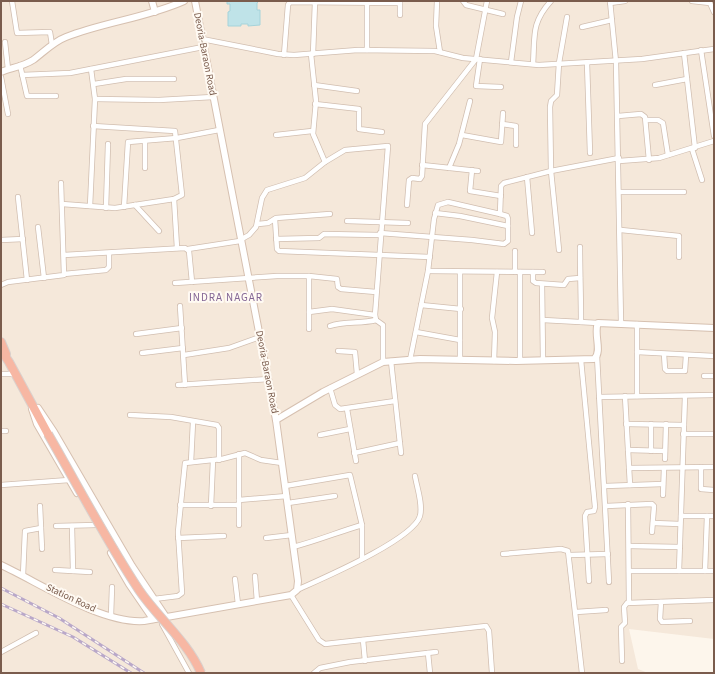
<svg xmlns="http://www.w3.org/2000/svg" width="715" height="674" font-family="'Source Sans 3',sans-serif">
  <style>
    .residential { fill: #f5e8da }
    .water { fill: #bfe3e8; stroke: #a5d3da }
    .lines { fill: none; stroke-linecap: round; stroke-linejoin: round }
    .street-casing { stroke: #d1beb0; stroke-width: 6 }
    .secondary-casing { stroke: #d6c0b0; stroke-width: 8 }
    .highway-casing { stroke: #dad1cd; stroke-width: 10 }
    .street { stroke: #fff; stroke-width: 4.5 }
    .secondary { stroke: #fff; stroke-width: 6 }
    .highway { stroke: #f7b7a3; stroke-width: 8 }
    .rail-casing { stroke: #b9a8c9; stroke-width: 3 }
    .rail { stroke: #fffaf3; stroke-width: 1.5; stroke-dasharray: 4.5; stroke-linecap: butt }
    .highway-bridge-casing { stroke: #dad1cd; stroke-width: 10; stroke-linecap: butt }
    .highway-bridge { stroke: #f7b7a3; stroke-width: 8 }
    .labels { text-anchor: middle; dominant-baseline: central; stroke-width: 4; stroke-linejoin: round; paint-order: stroke }
    .street-label { font-size: 10px; fill: #7a5c4d; stroke: #fffaf3 }
    .neighbourhood-label { font-size: 11px; letter-spacing: 1px; fill: #846695; stroke: #fffaf3 }
  </style>
  <rect width="100%" height="100%" fill="#fdf6ec"/>
  <path class="residential" d="M1,1H714V639L629,629L638,669L648,673H1Z"/>
  <path class="water" d="M227,1H259L257,3V10H260V25L248,26V24H241V26H228V12L230,11V4H227Z"/>
  <g class="lines">
    <g class="street-casing">
      <g id="street">
        <path d="M12,1L17,33L50,32L52,45"/>
        <path d="M437,1L436,26L440,52"/>
        <path d="M463,1L466,5L503,14"/>
        <path d="M610,1L616,62L621,323"/>
        <path d="M692,1L710,3L714,12"/>
        <path d="M610,3L625,1"/>
        <path d="M400,15V1"/>
        <path d="M582,27L612,20"/>
        <path d="M202,39L278,54L294,55L358,50L435,51L463,58L539,65L642,59L714,49"/>
        <path d="M5,42L8,69"/>
        <path d="M367,50V2"/>
        <path d="M701,50L714,136"/>
        <path d="M684,53L695,148"/>
        <path d="M311,54L316,101L313,134L325,162"/>
        <path d="M313,54L315,2"/>
        <path d="M284,55L288,5L290,2L400,3"/>
        <path d="M480,59L476,86L501,87"/>
        <path d="M511,62L517,17L521,1"/>
        <path d="M587,63L590,153"/>
        <path d="M533,64C535,36 531,23 551,1"/>
        <path d="M20,65L27,96H56"/>
        <path d="M22,75L70,73L203,47"/>
        <path d="M1,77L8,114"/>
        <path d="M94,84L126,79H174"/>
        <path d="M314,85L357,91"/>
        <path d="M655,85L687,79"/>
        <path d="M95,99L159,100L213,97"/>
        <path d="M315,104L359,109V129L382,132"/>
        <path d="M618,116L641,114L645,117L649,160"/>
        <path d="M646,120H658L663,123L668,155"/>
        <path d="M502,124L516,126V145"/>
        <path d="M276,135L312,131"/>
        <path d="M462,135L501,142L503,113"/>
        <path d="M692,149L702,180"/>
        <path d="M619,161L659,158L714,141"/>
        <path d="M422,165L478,171"/>
        <path d="M145,168V141"/>
        <path d="M449,168L459,144L470,101"/>
        <path d="M472,170L470,191L501,196"/>
        <path d="M527,177L532,233"/>
        <path d="M620,192H684"/>
        <path d="M18,197L27,280"/>
        <path d="M174,199L177,248"/>
        <path d="M62,204L115,208L174,199L182,195L175,131L93,126"/>
        <path d="M135,205L159,231"/>
        <path d="M407,205L409,180L412,178L420,179L422,176L425,124L476,59L487,1"/>
        <path d="M90,206L95,99L91,69"/>
        <path d="M124,207L128,142L177,138L219,130"/>
        <path d="M106,208L108,144"/>
        <path d="M435,213L460,216L508,226"/>
        <path d="M275,219L277,249L279,251L430,257"/>
        <path d="M347,221L408,223"/>
        <path d="M258,224L268,223L276,218L330,214"/>
        <path d="M38,227L44,278"/>
        <path d="M621,230L679,236V257"/>
        <path d="M380,233L472,240L504,244L508,241V219L507,216L500,214"/>
        <path d="M276,239L319,238L324,234L380,235"/>
        <path d="M1,240L23,239"/>
        <path d="M240,240L249,235L256,227L262,198L267,190L305,178L325,162L345,150L388,146L375,315L376,320L383,325V362"/>
        <path d="M580,247C580,273 581,297 581,322"/>
        <path d="M188,249L240,241"/>
        <path d="M559,250L551,171L550,107L551,101L557,95L559,63L567,17"/>
        <path d="M64,255L185,248L189,251L192,282"/>
        <path d="M428,271L543,272"/>
        <path d="M515,272V251"/>
        <path d="M533,272V281L536,283L564,285L568,279L580,278"/>
        <path d="M64,274L106,270L109,267V254"/>
        <path d="M309,276V329"/>
        <path d="M175,283L277,276H309L337,279L338,287L341,289L376,292"/>
        <path d="M542,284L543,360"/>
        <path d="M1,285L8,282L64,275L61,183"/>
        <path d="M421,305L461,309"/>
        <path d="M180,306L185,385"/>
        <path d="M309,312L332,309L375,315"/>
        <path d="M543,320L598,323"/>
        <path d="M637,324V396"/>
        <path d="M330,326C344,321 361,324 376,320"/>
        <path d="M416,332L460,340"/>
        <path d="M136,334L182,328"/>
        <path d="M338,351L355,352L357,374"/>
        <path d="M637,352L714,356"/>
        <path d="M142,353L183,348"/>
        <path d="M664,354L665,369L667,371H685L686,355"/>
        <path d="M184,355L229,348L260,337"/>
        <path d="M597,356L609,582"/>
        <path d="M410,360L428,271L434,219L438,205L448,202L500,214L501,186L504,183L551,171L619,158"/>
        <path d="M460,360V272"/>
        <path d="M581,360L595,507L594,511L587,512L585,516L589,581"/>
        <path d="M391,361L401,453"/>
        <path d="M494,361L495,332L492,318L497,272"/>
        <path d="M520,361V272"/>
        <path d="M1,374H16"/>
        <path d="M704,376H714"/>
        <path d="M178,385L269,379"/>
        <path d="M330,388L335,405L340,409L395,401"/>
        <path d="M625,396L630,485"/>
        <path d="M599,397L714,395"/>
        <path d="M347,409L356,461"/>
        <path d="M130,415L171,417L217,425L219,428V460"/>
        <path d="M626,424L684,425"/>
        <path d="M1,431H6"/>
        <path d="M683,434H714"/>
        <path d="M320,435L350,429"/>
        <path d="M628,450L665,451"/>
        <path d="M651,451V424"/>
        <path d="M354,453L400,443"/>
        <path d="M239,454V525"/>
        <path d="M665,459L666,424"/>
        <path d="M191,462L193,422"/>
        <path d="M701,467V489L714,490"/>
        <path d="M629,468L714,467"/>
        <path d="M1,485L69,480"/>
        <path d="M285,486L350,475L362,525V559"/>
        <path d="M605,486L663,484"/>
        <path d="M663,495L664,468"/>
        <path d="M239,500L287,496"/>
        <path d="M288,503L335,496"/>
        <path d="M628,504L629,603"/>
        <path d="M180,505H239"/>
        <path d="M40,506L42,549"/>
        <path d="M211,506L213,460"/>
        <path d="M606,506L652,504L654,506L652,532"/>
        <path d="M681,516H714"/>
        <path d="M653,523L680,524"/>
        <path d="M56,526L96,525"/>
        <path d="M72,526L73,571"/>
        <path d="M178,538L224,536"/>
        <path d="M266,538L292,535"/>
        <path d="M629,546L680,547"/>
        <path d="M293,547C317,541 338,532 362,525"/>
        <path d="M503,554L561,549L568,551L582,673"/>
        <path d="M570,555L608,554"/>
        <path d="M55,570L90,572"/>
        <path d="M629,571H714"/>
        <path d="M679,571L685,396"/>
        <path d="M705,571L707,516"/>
        <path d="M23,575L25,531L41,528"/>
        <path d="M255,576L257,601"/>
        <path d="M235,579L238,604"/>
        <path d="M297,590C321,579 413,540 420,516C423,504 417,488 415,476"/>
        <path d="M291,595L319,640L325,644L486,626L489,631L492,673"/>
        <path d="M154,599L178,596L182,593L178,532L185,463L222,459L245,453L261,460L282,463"/>
        <path d="M661,602L660,619L662,622L690,621"/>
        <path d="M576,612L606,610"/>
        <path d="M111,616L112,587"/>
        <path d="M162,624L189,673"/>
        <path d="M363,640L365,661"/>
        <path d="M1,652L36,633"/>
        <path d="M428,653L430,673"/>
        <path d="M622,661L621,627L625,623L624,607L627,603L714,600"/>
        <path d="M314,673L320,668L350,662L436,652"/>
      </g>
    </g>
    <g class="secondary-casing">
      <g id="secondary">
        <path d="M152,1L155,12"/>
        <path d="M1,72C11,68 24,66 33,60C44,52 53,42 66,37C104,22 146,18 184,1"/>
        <path d="M38,408L54,432L132,566L166,617"/>
        <path d="M32,409L37,424L77,493"/>
        <path d="M276,420L323,392L383,362L420,359L516,361L594,359C603,352 593,333 598,323L714,328"/>
        <path d="M111,553L129,584L153,619"/>
        <path d="M1,565C40,583 101,624 144,621L291,595L297,590L298,581L276,420L195,1"/>
      </g>
    </g>
    <g class="highway-casing">
      <g id="highway">
        <path d="M1,342L6,354"/>
        <path d="M1,350L9,362L48,434"/>
      </g>
    </g>
    <use href="#street" class="street"/>
    <use href="#secondary" class="secondary"/>
    <use href="#highway" class="highway"/>
    <g class="rail-casing">
      <g id="rail">
        <path d="M1,588L59,618L144,673"/>
        <path d="M1,604L73,637L131,673"/>
      </g>
    </g>
    <use href="#rail" class="rail"/>
    <g class="highway-bridge-casing">
      <path id="highway-bridge" d="M48,434C78,486 106,540 139,590C158,618 188,642 201,673"/>
    </g>
    <use href="#highway-bridge" class="highway-bridge"/>
  </g>
  <g class="labels">
    <g class="street-label">
      <text transform="translate(205 54) rotate(79)">Deoria-Baraon Road</text>
      <text transform="translate(267 372) rotate(79)">Deoria-Baraon Road</text>
      <text transform="translate(71 598) rotate(25)">Station Road</text>
    </g>
    <g class="neighbourhood-label">
      <text x="226" y="297">INDRA NAGAR</text>
    </g>
  </g>
  <rect width="715" height="674" fill="none" stroke="#7a5c4d" stroke-width="4"/>
</svg>
